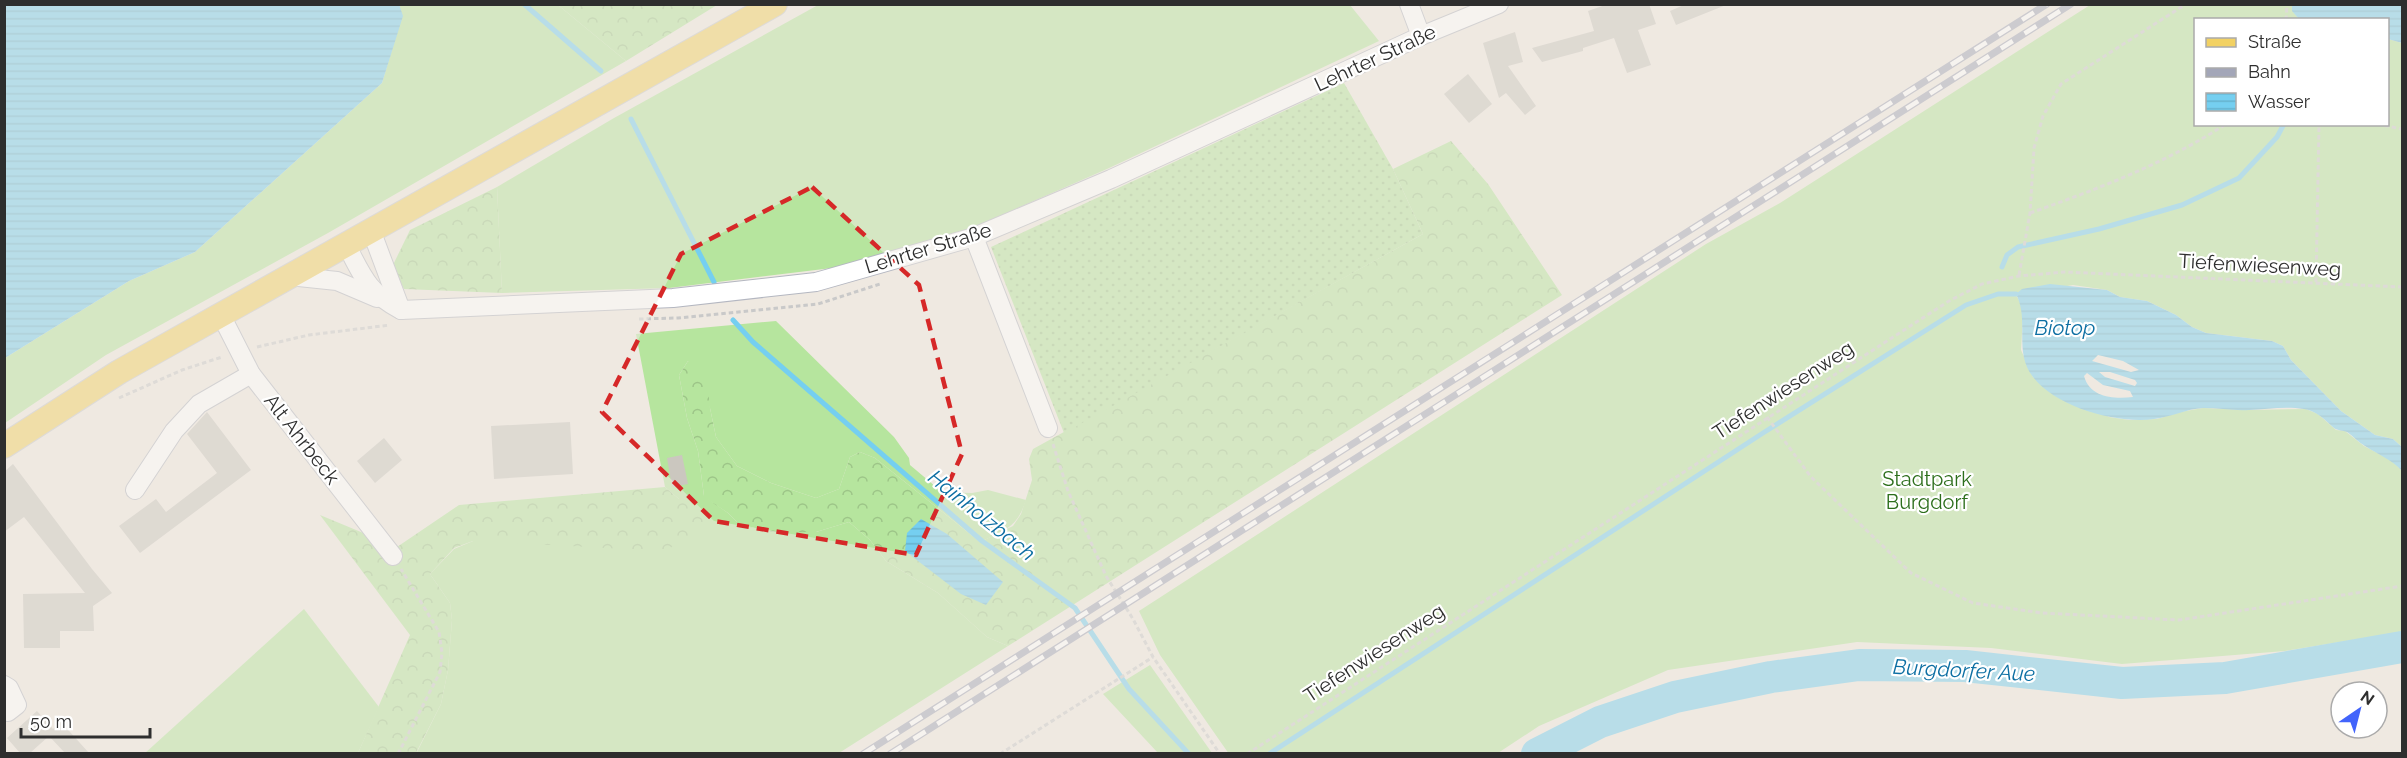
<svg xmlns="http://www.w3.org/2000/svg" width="2407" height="758" font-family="Raleway,sans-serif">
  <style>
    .grass { fill: #b6e59e }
    .forest { fill: url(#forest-crowns) }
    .garden { fill: url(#garden-dots) }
    .water { fill: url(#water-rules); fill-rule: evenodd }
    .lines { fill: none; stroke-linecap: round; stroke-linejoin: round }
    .stream { stroke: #75cff0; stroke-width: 5 }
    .river { stroke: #75cff0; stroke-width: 32 }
    .building { fill: #cbc7bf }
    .minor-casing { stroke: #b4b7c1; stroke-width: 20 }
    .major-casing { stroke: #c9c9c9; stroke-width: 26 }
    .path { stroke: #c9c9c9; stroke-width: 3; stroke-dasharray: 4.5 3; stroke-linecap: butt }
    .minor { stroke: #fff; stroke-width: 18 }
    .major { stroke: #f2d163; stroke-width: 24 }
    .rail-casing { stroke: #a3a6b8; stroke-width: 7 }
    .rail { stroke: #fff; stroke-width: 4.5; stroke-dasharray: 14; stroke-linecap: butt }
    .marked { fill: none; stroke: #d62828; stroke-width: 4.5; stroke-dasharray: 12 8; stroke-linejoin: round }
    .labels { text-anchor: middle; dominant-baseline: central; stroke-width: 4.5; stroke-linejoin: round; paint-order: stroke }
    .street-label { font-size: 20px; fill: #2e2e2e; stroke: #fff }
    .park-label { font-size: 20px; fill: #2c6e1b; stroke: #fff }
    .water-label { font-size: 21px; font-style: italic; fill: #0d6fa3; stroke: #fff }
  </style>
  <defs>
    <pattern id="forest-crowns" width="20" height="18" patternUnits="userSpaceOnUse" patternTransform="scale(1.5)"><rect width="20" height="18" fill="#b6e59e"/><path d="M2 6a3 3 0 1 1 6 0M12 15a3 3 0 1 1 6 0" fill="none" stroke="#9dc588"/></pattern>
    <pattern id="garden-dots" width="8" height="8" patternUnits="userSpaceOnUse" patternTransform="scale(1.5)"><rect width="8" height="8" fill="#b6e59e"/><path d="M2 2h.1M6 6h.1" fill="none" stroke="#9dc588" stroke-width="1.8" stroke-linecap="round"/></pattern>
    <pattern id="water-rules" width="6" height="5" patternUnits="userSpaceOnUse" patternTransform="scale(1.5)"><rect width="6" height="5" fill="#75cff0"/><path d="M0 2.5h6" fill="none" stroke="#66b2ce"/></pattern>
  </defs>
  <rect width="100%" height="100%" fill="#efe9e1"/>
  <g class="grass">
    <path d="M399,5H558L626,61L328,233L106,355L5,423V358L129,281L195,252L382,83L402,16Z"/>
    <path d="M818,5H1350L1379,41L1107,169L970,229L832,268L669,288L502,293L497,187L614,118Z"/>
    <path d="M2090,5H2292L2293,11L2299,19L2196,20V124H2388V39L2402,43V447L2393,439L2375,435L2341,411L2291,360L2283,346L2272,341L2206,333L2192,327L2176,315L2147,301L2120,297L2107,290L2073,285L2016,295L2021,304L2023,316L2021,350L2033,377L2109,417L2129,420L2157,419L2180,412L2203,408L2248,410L2306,409L2318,414L2336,430L2345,431L2364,446L2393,461L2402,471V632L2285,651L2122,664L1991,648L1857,642L1668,670L1539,726L1498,753L1229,754L1160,655L1139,611L1706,244L1780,203Z"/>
    <path d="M776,321L894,437L909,458L910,465L942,492L972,493L988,490L1026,500C1017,528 1005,530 980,542L875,458L860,452L850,457L839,489L816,498L771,483L737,466L716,437L710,408L688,361L679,375L687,418L698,451L704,496L728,513L739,524L771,532H816L849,522L870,540L886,561L938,593L987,637L1008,646L839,753L416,754L441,704L448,670L452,620L450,603L430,574L454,549L473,541L679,499L665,487L636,334Z"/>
    <path d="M304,609L379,707L358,753L144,754Z"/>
    <path d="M1150,665L1212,753H1158L1103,694Z"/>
  </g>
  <g class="forest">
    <path d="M558,5H717L626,61Z"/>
    <path d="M1451,141L1488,184L1562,295L1008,646L987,637L938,593L886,561L870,540L849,522L816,532H771L739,524L728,513L704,497L702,535L662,551L473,541L454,548L430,574L450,603L452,620L448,670L441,704L416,753H358L410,635L320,515L397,547L459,505L665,487L679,499L704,496L698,451L687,418L679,375L688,361L707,378L710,408L716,437L737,466L771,483L816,498L839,489L850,457L860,452L875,458L980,542L1013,526L1021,514L1032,480L1029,459L1033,449L1423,234L1393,169Z"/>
    <path d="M497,187L502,293L404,289L392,267L410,230Z"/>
  </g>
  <path class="garden" d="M1344,83L1393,169L1423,234L1064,433L991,247Z"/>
  <g class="water">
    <path d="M5,4H399L403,16L382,83L195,252L129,281L5,358Z"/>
    <path d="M2292,5H2402V43L2388,39V20L2299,19L2292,11Z"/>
    <path d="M2050,284L2107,290L2120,297L2147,301L2176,315L2192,327L2206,333L2272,341L2283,346L2291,360L2341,411L2375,435L2393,439L2402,447V471C2391,459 2379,455 2365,446C2358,442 2353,436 2347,432C2343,430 2338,431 2334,428C2325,420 2317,411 2304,409C2286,406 2267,409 2249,410C2234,411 2219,408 2203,408C2186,409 2171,417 2154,419C2118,424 2057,408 2033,377C2013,352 2030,321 2016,294L2022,289ZM2098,355L2123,361L2139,370L2131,372L2092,361ZM2099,372H2110L2135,380L2137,383L2135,386L2105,377ZM2087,373L2103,385L2130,391L2133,397C2114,399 2090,398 2084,376Z"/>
    <path d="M921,519L947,534L1003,582L986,605L961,594L905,551L907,533Z"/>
  </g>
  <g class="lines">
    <g class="stream">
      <path d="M524,4L601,71"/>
      <path d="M631,119L714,282"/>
      <path d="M2002,267L2007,255L2018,247L2099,229L2182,205L2239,178L2277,137L2284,124"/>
      <path d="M733,320L753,342L982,541L1075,608L1129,689L1189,754"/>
      <path d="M1269,754L1763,433L1966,305L1998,294H2016"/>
    </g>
    <path class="river" d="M1537,754L1600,722L1675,697L1771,677L1859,665L1965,666L2122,683L2225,678L2402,647"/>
  </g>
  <g class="building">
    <path d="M1608,4H1649L1656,24L1638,30L1651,65L1627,73L1614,38L1583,48V51L1542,62L1532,48L1594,31L1588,11Z"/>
    <path d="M1686,4H1726V5L1676,25L1670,11Z"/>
    <path d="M1515,32L1523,62L1508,66L1536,106L1525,115L1506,93L1499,98L1483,43Z"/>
    <path d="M1468,74L1492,104L1469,123L1444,94Z"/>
    <path d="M207,412L251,470L140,553L119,526L156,499L166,512L217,473L187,434Z"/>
    <path d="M570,422L573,474L494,479L491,426Z"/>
    <path d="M384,438L402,460L375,483L357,461Z"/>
    <path d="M682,455L688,484L672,487L667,458Z"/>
    <path d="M13,464L92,569L112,593L93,606L94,631H60V648H24L23,594L85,593L24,517L4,532V472Z"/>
    <path d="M37,711L53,729L61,722L89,753H65L49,736L30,753H20L7,738Z"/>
  </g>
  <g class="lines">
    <g class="minor-casing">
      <g id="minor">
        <path d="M1409,4L1421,36"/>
        <path d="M371,230L401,310"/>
        <path d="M974,237L1048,428"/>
        <path d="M346,244C362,275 368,293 401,310L673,298L816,282L974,237L1111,179L1421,36L1499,4"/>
        <path d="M289,276L337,281L377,298"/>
        <path d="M221,315L251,374L393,556"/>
        <path d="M135,490L174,431L199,404L251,374"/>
        <path d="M4,685L9,688L17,705L8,712L4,711"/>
      </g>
    </g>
    <g class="major-casing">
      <path id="major" d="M4,446L119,372L775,4"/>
    </g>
    <g class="path">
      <path d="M2286,20L2287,4"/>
      <path d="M2377,124L2402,129"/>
      <path d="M2030,213C2098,189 2166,163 2226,124"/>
      <path d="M2019,275L2030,213L2034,148L2043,116L2061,84L2186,4"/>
      <path d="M2316,282L2319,124"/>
      <path d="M639,319L678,318L818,304L880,284"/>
      <path d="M257,347L309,335L390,325"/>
      <path d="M119,398L182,370L222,357"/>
      <path d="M1767,417L1811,477L1911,573L1973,603L2042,613L2179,620L2402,586"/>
      <path d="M1053,444L1068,491L1106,576L1133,619L1153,657L1220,754"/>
      <path d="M398,754L440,672L442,653L439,632L401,569"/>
      <path d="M1000,754L1153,657"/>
      <path d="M1247,754L1949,301L1982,284L2019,276L2065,272L2402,287"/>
    </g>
    <use href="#minor" class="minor"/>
    <use href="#major" class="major"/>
    <g class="rail-casing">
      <g id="rail">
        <path d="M863,754L2047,4"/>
        <path d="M890,754L2071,4"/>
      </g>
    </g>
    <use href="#rail" class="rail"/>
  </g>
  <path d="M0 0H2407V758H0ZM812,187L919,285L962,454L916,555L714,521L602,412L681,254Z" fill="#efe9e1" fill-opacity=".55" fill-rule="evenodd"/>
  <path class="marked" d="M812,187L919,285L962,454L916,555L714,521L602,412L681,254Z"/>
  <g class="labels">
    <g class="street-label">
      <text transform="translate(1375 58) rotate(-25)">Lehrter Straße</text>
      <text transform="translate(928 248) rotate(-17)">Lehrter Straße</text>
      <text transform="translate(2260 265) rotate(3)">Tiefenwiesenweg</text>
      <text transform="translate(1783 390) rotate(-33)">Tiefenwiesenweg</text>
      <text transform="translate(302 439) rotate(52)">Alt Ahrbeck</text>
      <text transform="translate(1374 653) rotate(-33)">Tiefenwiesenweg</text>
    </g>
    <g class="park-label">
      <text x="1927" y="479">Stadtpark<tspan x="1927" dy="23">Burgdorf</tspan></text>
    </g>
    <g class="water-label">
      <text x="2065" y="327">Biotop</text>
      <text transform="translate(982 515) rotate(39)">Hainholzbach</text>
      <text transform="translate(1964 670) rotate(3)">Burgdorfer Aue</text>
    </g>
  </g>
  <rect width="2407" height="758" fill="none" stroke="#2e2e2e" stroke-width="12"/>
  <rect x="2194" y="18" width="195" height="108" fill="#ffffff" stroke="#ababab" stroke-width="1.5"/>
  <rect x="2206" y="38" width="30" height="9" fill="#f2d163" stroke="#ababab" stroke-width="1.5"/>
  <text x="2248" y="48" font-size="18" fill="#2e2e2e">Straße</text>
  <rect x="2206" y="68" width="30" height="9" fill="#a3a6b8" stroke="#ababab" stroke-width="1.5"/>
  <text x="2248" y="78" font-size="18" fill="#2e2e2e">Bahn</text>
  <rect x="2206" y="93" width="30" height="18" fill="url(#water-rules)" stroke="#ababab" stroke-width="1.5"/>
  <text x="2248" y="108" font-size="18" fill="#2e2e2e">Wasser</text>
  <g transform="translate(2359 710) rotate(35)"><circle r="28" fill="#ffffff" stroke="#ababab" stroke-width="1.5"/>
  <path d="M0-4.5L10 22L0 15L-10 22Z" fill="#4264fb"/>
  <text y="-9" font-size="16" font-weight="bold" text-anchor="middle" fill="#2e2e2e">N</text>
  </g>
  <path d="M21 728v9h129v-9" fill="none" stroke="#2e2e2e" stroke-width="3"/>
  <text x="30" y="728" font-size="18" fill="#2e2e2e" stroke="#ffffff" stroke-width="4.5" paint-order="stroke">50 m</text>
</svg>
